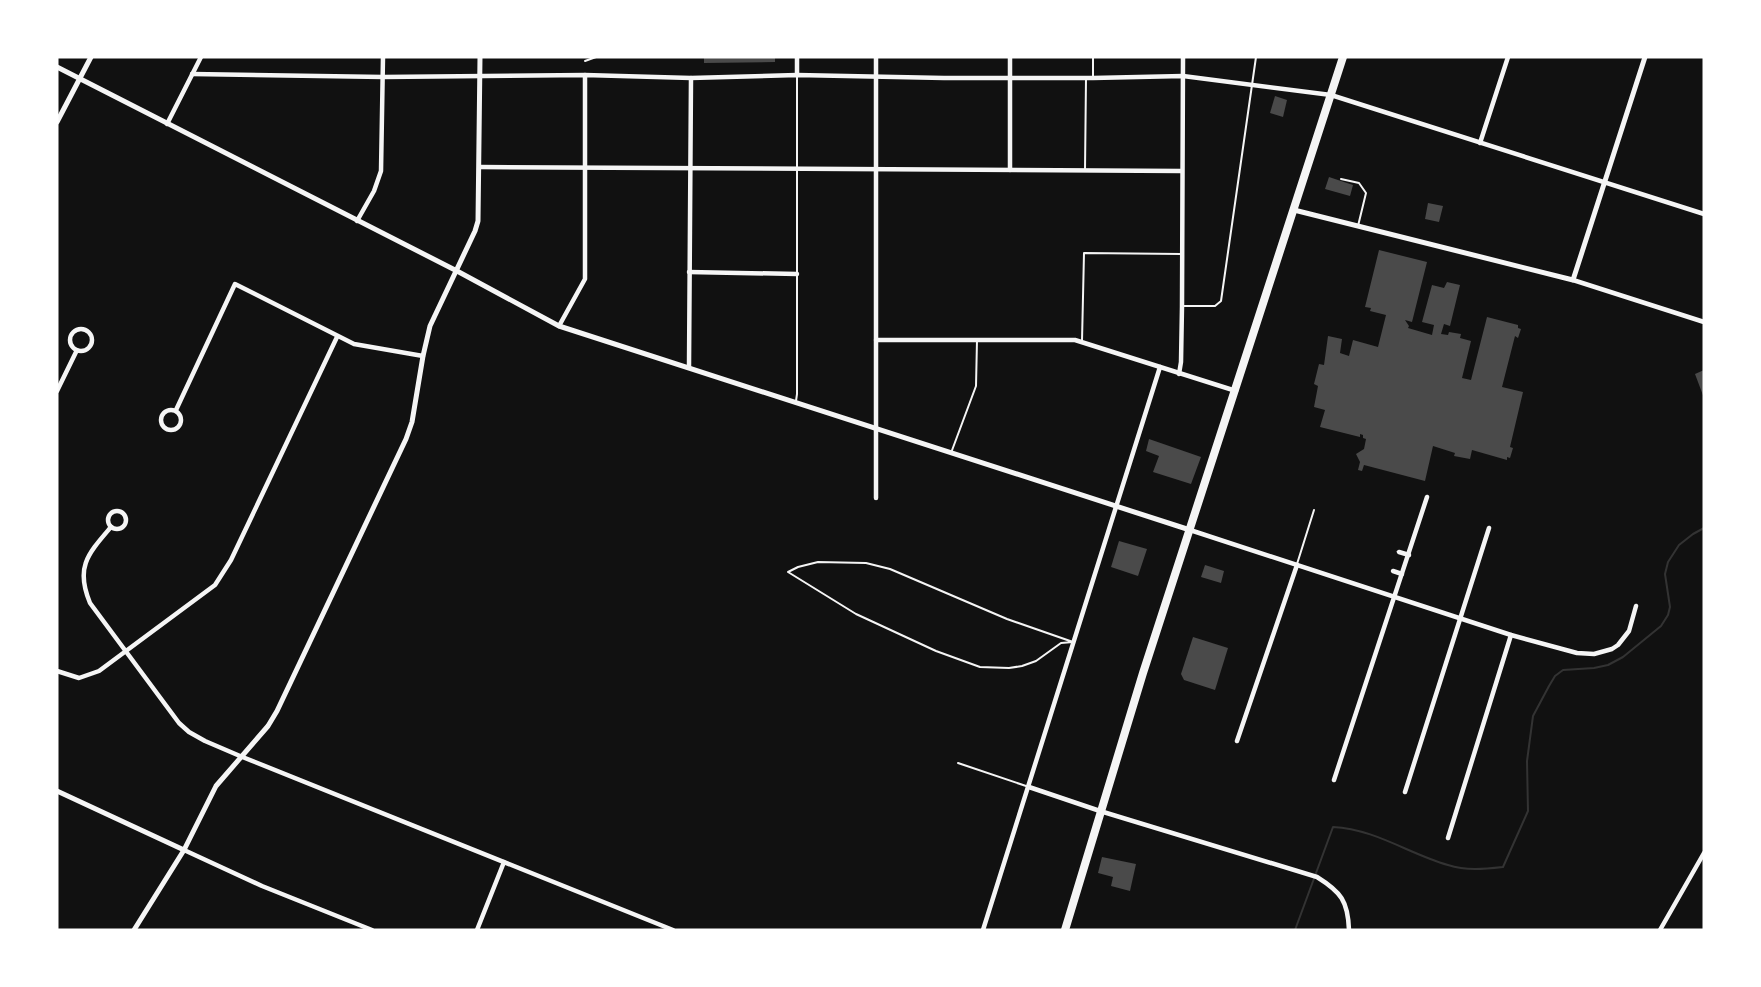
<svg xmlns="http://www.w3.org/2000/svg" width="1761" height="987" font-family="'Fira Sans',sans-serif">
  <style>
    .lines { fill: none; stroke-linecap: round; stroke-linejoin: round }
    .stream { stroke: #333; stroke-width: 2 }
    .building { fill: #4a4a4a }
    .service { stroke: #f5f5f5; stroke-width: 2 }
    .minor { stroke: #f5f5f5; stroke-width: 4.5 }
    .tertiary { stroke: #f5f5f5; stroke-width: 5 }
    .trunk { stroke: #f5f5f5; stroke-width: 8 }
  </style>
  <rect width="100%" height="100%" fill="#111"/>
  <g class="lines">
    <path class="stream" d="M1295,930L1333,827C1375,829 1409,854 1448,865C1466,871 1485,869 1503,867L1528,811L1527,761L1533,716L1549,686L1555,676L1563,670L1594,668L1608,665L1623,657L1661,626L1668,615L1670,607L1665,574L1668,562L1679,545L1693,534L1704,528"/>
  </g>
  <g class="building">
    <path d="M704,57H775V62L704,63Z"/>
    <path d="M1275,96L1287,100L1283,117L1270,113Z"/>
    <path d="M1329,177L1353,185L1350,196L1325,189Z"/>
    <path d="M1428,203L1443,206L1439,222L1425,219Z"/>
    <path d="M1379,250L1427,262L1412,322L1405,320L1409,326L1408,328L1432,335L1434,325L1422,322L1432,285L1444,288L1447,282L1460,285L1450,326L1444,324L1441,334L1448,335L1449,332L1461,334L1460,338L1471,341L1462,378L1471,380L1487,317L1518,325V328L1521,329L1518,338L1515,336L1502,387L1523,392L1510,447L1513,448L1510,458L1507,457V460L1472,450L1470,459L1454,456L1455,453L1433,446L1425,481L1364,465L1362,471L1358,470L1360,462L1356,454L1364,449L1366,439L1363,438V435L1360,434V437L1320,427L1325,410L1314,407L1318,386L1314,384L1319,364L1324,365L1328,336L1342,339L1340,353L1349,356L1353,340L1378,347L1386,315L1370,311L1371,308L1365,307Z"/>
    <path d="M1704,370V398L1695,374Z"/>
    <path d="M1149,439L1201,457L1191,484L1153,472L1159,456L1146,451Z"/>
    <path d="M1119,541L1147,549L1138,576L1111,567Z"/>
    <path d="M1205,565L1224,571L1221,583L1201,577Z"/>
    <path d="M1193,637L1228,648L1215,690L1184,680L1181,674Z"/>
    <path d="M1102,857L1136,864L1130,891L1111,886L1113,877L1098,873Z"/>
  </g>
  <g class="lines">
    <g class="service">
      <path d="M585,61L596,57"/>
      <path d="M1093,78V57"/>
      <path d="M1085,170L1086,78"/>
      <path d="M1341,179L1359,183L1366,193L1358,226"/>
      <path d="M1182,306H1215L1221,301L1256,57"/>
      <path d="M1082,341L1084,253L1181,254"/>
      <path d="M796,401L797,394V75"/>
      <path d="M951,453L976,386L977,340"/>
      <path d="M818,562L866,563L890,569L1007,619L1073,642L1061,643L1036,661L1022,666L1009,668L980,667L936,651L856,614L788,572L798,567Z"/>
      <path d="M1297,564L1314,510"/>
      <path d="M958,763L1029,787"/>
    </g>
    <g class="minor">
      <path d="M797,57V75"/>
      <path d="M192,74L383,77L585,75L691,78L797,75L944,78H1093L1183,76L1331,95L1704,214"/>
      <path d="M167,124L201,57"/>
      <path d="M1480,143L1508,57"/>
      <path d="M480,167L1181,171"/>
      <path d="M1010,170V57"/>
      <path d="M357,221L374,191L381,171L383,57"/>
      <path d="M689,272L797,274"/>
      <path d="M1573,280L1704,322"/>
      <path d="M559,326L585,279V75"/>
      <circle cx="81" cy="340" r="11"/>
      <path d="M876,340H1075L1236,391"/>
      <path d="M689,367L691,78"/>
      <path d="M1179,374L1181,362L1182,306L1183,57"/>
      <path d="M57,391L77,350"/>
      <circle cx="171" cy="420" r="10"/>
      <path d="M176,410L235,284L354,344L423,356"/>
      <path d="M876,498V57"/>
      <circle cx="117" cy="520" r="9"/>
      <path d="M111,527C88,554 75,567 90,603L179,723L189,732L205,741L240,756L673,930"/>
      <path d="M1190,530L1511,635L1577,653L1594,654L1612,649L1618,645L1629,631L1636,606"/>
      <path d="M1399,552L1409,555"/>
      <path d="M1393,571L1402,574"/>
      <path d="M57,671L79,678L99,671L215,585L231,560L337,337"/>
      <path d="M1237,741L1297,565"/>
      <path d="M1334,780L1427,497"/>
      <path d="M1029,787L1100,811L1317,877C1341,892 1348,901 1349,930"/>
      <path d="M1405,792L1489,528"/>
      <path d="M1448,838L1511,635"/>
      <path d="M184,850L262,886L372,930"/>
      <path d="M477,930L504,862"/>
      <path d="M983,930L1160,367"/>
      <path d="M1660,930L1704,853"/>
    </g>
    <g class="tertiary">
      <path d="M57,67L457,271L559,326L1190,530"/>
      <path d="M57,122L91,57"/>
      <path d="M1294,210L1573,280L1645,57"/>
      <path d="M57,791L184,850"/>
      <path d="M134,930L184,850L216,786L268,726L277,711L406,439L412,422L423,356L430,326L475,231L478,221L480,57"/>
    </g>
    <path class="trunk" d="M1065,930L1143,673L1343,57"/>
  </g>
  <rect width="1761" height="987" fill="none" stroke="#ffffff" stroke-width="117"/>
</svg>
